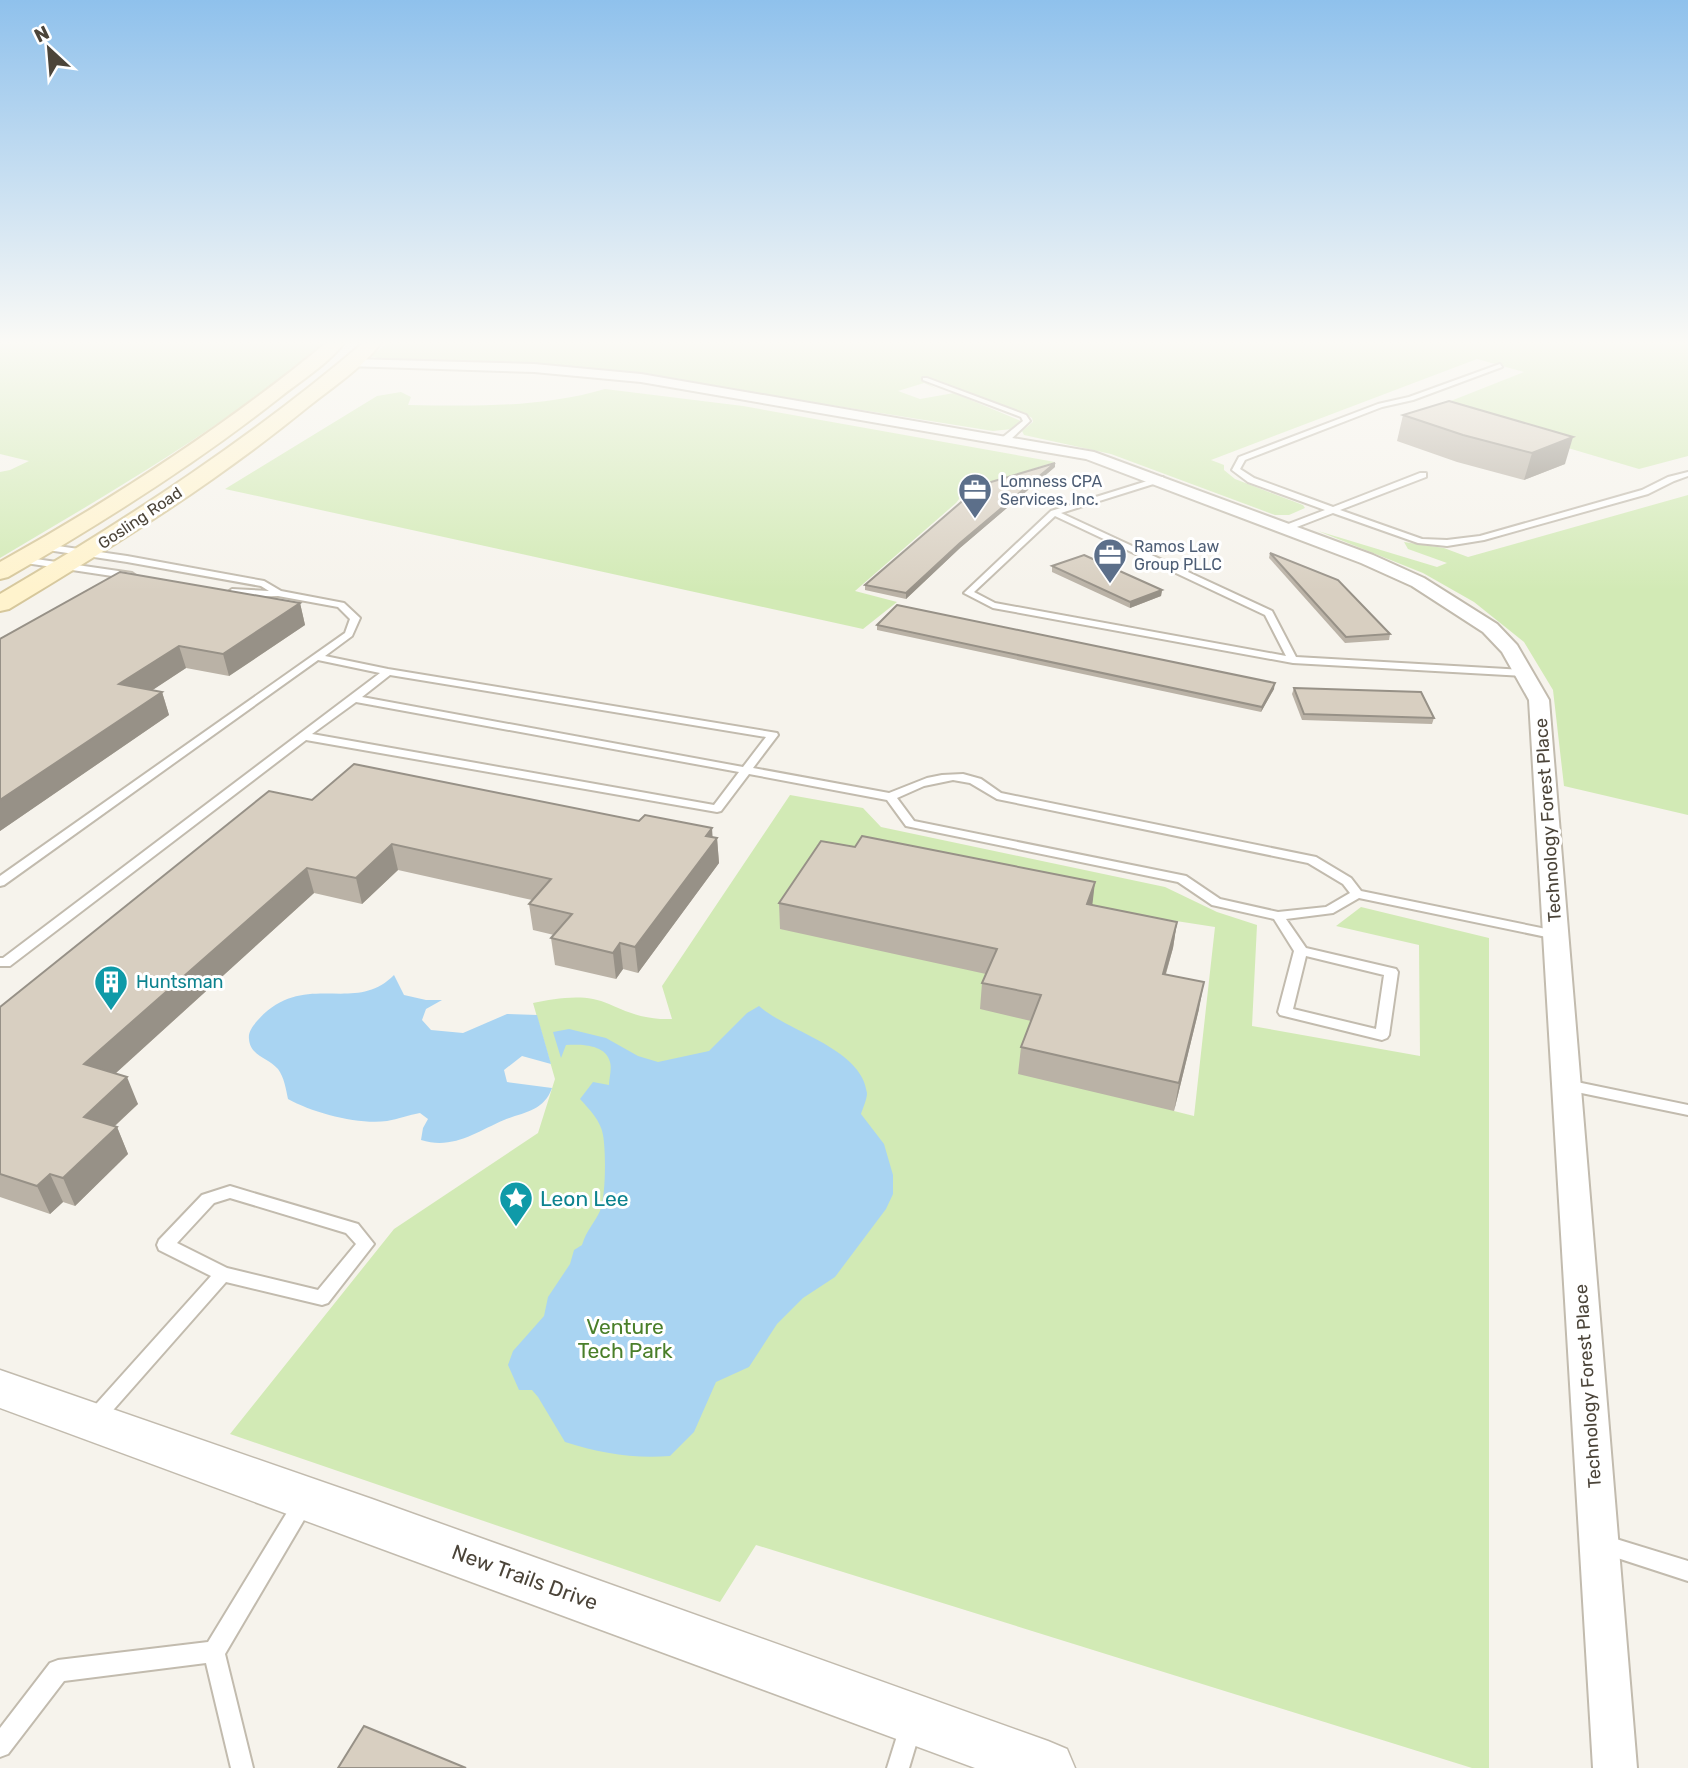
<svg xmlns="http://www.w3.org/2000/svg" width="1688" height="1768" font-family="Rubik,sans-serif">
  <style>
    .green { fill: #d2eab5; fill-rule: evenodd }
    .water { fill: #a9d4f2 }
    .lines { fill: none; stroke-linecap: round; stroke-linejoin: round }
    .service-casing { stroke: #c2bbae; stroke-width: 4 }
    .minor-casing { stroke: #c2bbae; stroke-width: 4 }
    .tertiary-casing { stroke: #c2bbae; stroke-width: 3 }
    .secondary-casing { stroke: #d6c79b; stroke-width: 4 }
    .service { fill: #fff; fill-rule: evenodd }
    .minor { fill: #fff; fill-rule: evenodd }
    .tertiary { fill: #fff; fill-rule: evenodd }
    .secondary { fill: #fff3cd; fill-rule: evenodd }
    .wall { fill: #bab2a6 }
    .shaded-wall { fill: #979187 }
    .building { fill: #d8cfc1; stroke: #979187; stroke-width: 2 }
    .labels { text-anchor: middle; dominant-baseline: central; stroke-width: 6; stroke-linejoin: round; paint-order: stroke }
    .far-service-label { font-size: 16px; fill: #4e5e75; stroke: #fff; text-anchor: start }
    .far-street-label { font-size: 16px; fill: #4b4439; stroke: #fff }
    .street-label { font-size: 18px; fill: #4b4439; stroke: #fff }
    .culture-label { font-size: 18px; fill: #0d838f; stroke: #fff; text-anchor: start }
    .near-culture-label { font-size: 21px; fill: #0d838f; stroke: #fff; text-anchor: start }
    .near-park-label { font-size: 21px; fill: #4a7f2a; stroke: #fff }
    .near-street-label { font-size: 21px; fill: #4b4439; stroke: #fff }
  </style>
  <rect width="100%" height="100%" fill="#f6f3ec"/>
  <g class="green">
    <path d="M0,343H323C225,427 111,492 0,558V472L10,470L29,461L0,454Z"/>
    <path d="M387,343H1688V456L1639,469L1433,408L1524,372L1477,359L1211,460L1224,465V470L1235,479L1303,505L1305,508L1289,515H1275L1111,454L1024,435L1022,431L1033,422L1032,418L1027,415L928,377L921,380L937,389L924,383L898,391L920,399L954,393L1021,421L1012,429L993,431L669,379L538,366L387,361L371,356L372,352L378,351Z"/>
    <path d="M605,389L743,406L1055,462L967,489L956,503L855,591L897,602L863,629L225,489L377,396L401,392L411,397L408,405C475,406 540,408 605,389Z"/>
    <path d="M1688,495V815L1564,786L1553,690L1524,642L1474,602L1423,573L1318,531L1437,567L1447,563L1408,549L1404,542L1444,548L1468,557Z"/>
    <path d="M790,795L863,808L881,827L1165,887L1217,912L1257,925L1252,1026L1420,1056L1419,945L1336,926L1361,907L1489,938V1768H1472L756,1545L720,1602L230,1434L394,1229L538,1133L555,1079L533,1003C557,998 586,993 609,1004C631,1014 648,1020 672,1019L662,986ZM1092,908L1215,927L1194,1116L1174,1111L1038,1022L994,976Z"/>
  </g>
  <g class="water">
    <path d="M394,975L404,995L426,1000H442L426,1009L422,1020L431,1030L463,1033L507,1014L537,1015L551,1064L522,1056L504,1070L507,1082L552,1088C544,1111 524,1112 504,1120C476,1132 453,1150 421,1140L423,1128L428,1119L420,1113C409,1115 398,1119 387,1121C359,1125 313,1113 288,1099C286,1089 284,1077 278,1069C269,1058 250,1056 249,1039C248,1032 253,1026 257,1021C304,968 354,1016 394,975Z"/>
    <path d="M759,1006C788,1032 862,1048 867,1093C867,1099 863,1108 861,1114L884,1144L893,1175V1194L886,1209L835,1277L803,1298L777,1324L749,1367L716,1382L694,1432L670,1456C633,1459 600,1453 565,1442L538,1397L532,1390H519L508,1365L513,1351L544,1316L548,1297L570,1264L574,1250L582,1245C587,1229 594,1224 600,1211C606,1196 606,1151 603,1135C601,1121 589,1109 580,1099L593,1082L609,1085C609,1079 612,1069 610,1062C606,1044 580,1044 566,1045L561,1058L553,1032L569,1029L606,1038L638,1056L658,1062L709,1051L747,1013Z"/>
  </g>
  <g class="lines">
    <g class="service-casing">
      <g id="service">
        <path d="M1500,364L1502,367L1413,400L1382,407L1245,460L1240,469L1254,478L1333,507L1420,473H1426V477L1340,510L1422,539L1447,540L1480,536L1642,490L1668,477L1688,472V476L1674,481L1648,494L1484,540L1447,546L1418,543L1333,513L1289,530H1283V526L1325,510L1248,482L1232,470L1239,457L1378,404L1409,397Z"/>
        <path d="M923,378H927L1026,415L1030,421L1009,441H1003V437L1023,421L1021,417L923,380Z"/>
        <path d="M1160,477H1163V481L1061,513L1272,611L1296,657L1524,670L1529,673L1524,676L1293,663L993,608L964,593L1051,511ZM1055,516L1265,615L1286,656L995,603L974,592Z"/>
        <path d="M44,544L127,556L264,581L281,591L344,603L360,618L352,636L325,656L388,669L777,733L778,735L753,768L889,793L927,778L942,775L963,774L981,779L1001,793L1316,857L1351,878L1361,891L1556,931L1562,935L1556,939L1359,898L1333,913L1286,919L1306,948L1396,969L1398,972L1389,1035L1387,1038L1382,1040L1280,1015L1278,1012L1294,951L1274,919L1212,905L1178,882L906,826L887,800L749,774L721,811L717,812L306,740L10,966H0V958H3L380,673L318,660L4,885L0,886V876L345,633L350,619L338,607L278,596L247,597L232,595L228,592L232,589L269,591L261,586L127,562L41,549L40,547ZM390,675L766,737L743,767L362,697ZM356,702L739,772L714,805L312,734ZM953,780L970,783L997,799L1308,863L1343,884L1350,893L1326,907L1278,912L1220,899L1186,876L914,821L897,798L924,786ZM1306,956L1384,975L1376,1029L1293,1009Z"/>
        <path d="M22,557L132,573L136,576L132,579L19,562V558Z"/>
        <path d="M1567,1080L1688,1105V1115L1562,1089L1560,1085L1562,1081Z"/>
        <path d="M230,1186L358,1224L374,1244L328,1303L322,1305L226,1282L100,1425L94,1427L88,1425L85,1419L88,1413L211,1276L159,1250L157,1245L159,1240L202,1195ZM230,1198L346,1233L356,1244L318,1290L227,1268L177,1243L214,1203Z"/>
        <path d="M304,1493L311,1496L314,1502L311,1508L225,1654L253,1768H231L206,1663L64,1681L8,1754L0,1757V1728L50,1663L58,1660L208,1642L297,1496Z"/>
        <path d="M1603,1535L1688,1561V1581L1596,1551L1593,1544L1596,1537Z"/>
        <path d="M910,1717L918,1720L921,1728L909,1768H887L902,1720Z"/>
      </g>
    </g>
    <g class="minor-casing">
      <path id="minor" d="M351,359L534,364L641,374L1094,452L1373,555L1424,578L1497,624L1517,645L1549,700L1637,1768H1593L1529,700L1502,652L1483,632L1412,586L1361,563L1086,459L641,382L534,372L347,366V360Z"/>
    </g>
    <g class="tertiary-casing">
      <path id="tertiary" d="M0,1370L372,1499L1048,1741L1067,1749L1075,1768H975L0,1408Z"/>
    </g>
    <g class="secondary-casing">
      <g id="secondary">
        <path d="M326,343H344C328,364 300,381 279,398C194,465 102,523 8,577L0,579V562C115,498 224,427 326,343Z"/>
        <path d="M363,343H381C363,367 333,387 309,406C215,483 112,547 9,609L0,611V594C128,519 250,439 363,343Z"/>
      </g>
    </g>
    <use href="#service" class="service"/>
    <use href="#minor" class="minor"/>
    <use href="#tertiary" class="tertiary"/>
    <use href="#secondary" class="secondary"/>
  </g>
  <g class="wall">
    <path d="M1449,401L1565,464L1524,480L1457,462L1397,441L1403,415Z"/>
    <path d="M1055,467L960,548L906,599L865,590V585Z"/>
    <path d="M1270,553L1390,634L1389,640L1345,643L1269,558Z"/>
    <path d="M1052,566L1162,590L1161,596L1130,608L1052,572Z"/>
    <path d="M300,603L305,625L229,676L186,668L152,690L162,692L169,715L0,831V639Z"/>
    <path d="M877,625L1274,689L1261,712L877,630Z"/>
    <path d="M1294,688L1434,718L1432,724L1302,720L1292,694Z"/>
    <path d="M312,800L713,837L717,838L719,863L638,973L623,969L616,979L555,965L551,938L554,935L533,930L529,904L532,900L398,870L362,904L314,893L116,1073L138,1104L115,1126L117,1127L128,1154L75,1206L63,1202L50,1214L0,1197V1007Z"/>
    <path d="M779,903L1092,905L1177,922L1173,948L1166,974L1199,1009L1174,1111L1018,1074L1021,1047L1031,1021L980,1009L982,983L986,974L780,929Z"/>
  </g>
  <g class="shaded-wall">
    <path d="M1573,437L1565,464L1524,480L1532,453Z"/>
    <path d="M1055,463V467L960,548L906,599V593L960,543Z"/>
    <path d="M1162,590L1161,596L1130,608V602Z"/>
    <path d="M300,603L305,625L229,676L223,654Z"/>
    <path d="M179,646L186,668L127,707L119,684Z"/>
    <path d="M1275,683L1274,689L1261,712L1262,707Z"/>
    <path d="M162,692L169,715L0,831V800Z"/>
    <path d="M712,828L713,843L717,838L719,863L638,973L635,947Z"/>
    <path d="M392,844L398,870L362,904L356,878Z"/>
    <path d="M307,868L314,893L96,1091L84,1064Z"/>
    <path d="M1095,882L1092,908L1087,904Z"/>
    <path d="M1177,922L1173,948L1158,1000L1163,974Z"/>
    <path d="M620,943L623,969L616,979L613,953Z"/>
    <path d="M1204,982L1199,1009L1174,1111L1179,1083Z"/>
    <path d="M127,1077L138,1104L95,1144L84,1117Z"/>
    <path d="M117,1127L128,1154L75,1206L63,1178Z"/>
    <path d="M50,1174L63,1202L50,1214L37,1186Z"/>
  </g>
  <g class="building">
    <path d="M1449,401L1573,437L1532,453L1463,435L1403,415Z"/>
    <path d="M1055,463L960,543L906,593L865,585L981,485Z"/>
    <path d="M1270,553L1338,580L1390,634L1346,637Z"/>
    <path d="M1084,555L1162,590L1130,602L1052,566Z"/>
    <path d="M120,572L300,603L223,654L179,646L119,684L162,692L0,800V639Z"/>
    <path d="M897,605L1275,683L1262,707L877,625Z"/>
    <path d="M1294,688L1421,692L1434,718L1304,714Z"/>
    <path d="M354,764L639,821L645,815L712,828L706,836L717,838L635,947L620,943L613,953L551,938L572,914L529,904L551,879L392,844L356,878L307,868L84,1064L127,1077L84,1117L117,1127L63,1178L50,1174L37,1186L0,1174V1007L269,791L312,800Z"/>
    <path d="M862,836L1095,882L1087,904L1177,922L1163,974L1204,982L1179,1083L1021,1047L1041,995L982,983L997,949L779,903L821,841L855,847Z"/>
    <path d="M364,1726L466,1768H338Z"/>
  </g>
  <linearGradient id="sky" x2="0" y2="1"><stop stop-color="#8fc1ec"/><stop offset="0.58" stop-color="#fbfaf6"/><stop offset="1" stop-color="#fbfaf6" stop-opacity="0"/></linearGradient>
  <rect width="1688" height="591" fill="url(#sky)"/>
  <defs>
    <g id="office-pin" transform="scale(1.75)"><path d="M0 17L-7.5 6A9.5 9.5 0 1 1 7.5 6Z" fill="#5c6f8a" stroke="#fff"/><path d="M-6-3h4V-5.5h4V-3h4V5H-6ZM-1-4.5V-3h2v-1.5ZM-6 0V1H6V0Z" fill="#fff"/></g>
    <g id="building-pin" transform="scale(1.75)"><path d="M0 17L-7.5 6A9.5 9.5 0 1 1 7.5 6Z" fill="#0f9aa8" stroke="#fff"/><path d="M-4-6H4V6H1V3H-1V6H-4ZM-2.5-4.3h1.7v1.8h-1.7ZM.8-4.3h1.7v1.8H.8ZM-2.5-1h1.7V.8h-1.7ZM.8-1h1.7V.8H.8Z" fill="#fff"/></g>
    <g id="sight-pin" transform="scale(1.75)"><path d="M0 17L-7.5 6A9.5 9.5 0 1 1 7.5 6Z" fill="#0f9aa8" stroke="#fff"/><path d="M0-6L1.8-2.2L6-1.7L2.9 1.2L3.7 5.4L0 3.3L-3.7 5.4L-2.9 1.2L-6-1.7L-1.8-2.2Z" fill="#fff"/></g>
  </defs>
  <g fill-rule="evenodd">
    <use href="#office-pin" x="975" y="490"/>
    <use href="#office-pin" x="1110" y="555"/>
    <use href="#building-pin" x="111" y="982"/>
    <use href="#sight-pin" x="516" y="1198"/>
  </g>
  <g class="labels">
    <g class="far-service-label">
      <text x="1000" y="481">Lomness CPA<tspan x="1000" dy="18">Services, Inc.</tspan></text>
      <text x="1134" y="546">Ramos Law<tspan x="1134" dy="18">Group PLLC</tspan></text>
    </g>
    <g class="far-street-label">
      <text transform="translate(140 518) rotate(-34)">Gosling Road</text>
    </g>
    <g class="street-label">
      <text transform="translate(1548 820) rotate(-94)">Technology Forest Place</text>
      <text transform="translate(1588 1386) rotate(-94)">Technology Forest Place</text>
    </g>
    <g class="culture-label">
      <text x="136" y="982">Huntsman</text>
    </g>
    <g class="near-culture-label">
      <text x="540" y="1198">Leon Lee</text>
    </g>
    <g class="near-park-label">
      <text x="625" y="1326">Venture<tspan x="625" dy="24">Tech Park</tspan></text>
    </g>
    <g class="near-street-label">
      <text transform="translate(525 1577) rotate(20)">New Trails Drive</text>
    </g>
  </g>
  <g transform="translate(49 49) rotate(334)" stroke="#ffffff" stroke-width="5" paint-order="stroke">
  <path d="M0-5L12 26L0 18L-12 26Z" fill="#4b4439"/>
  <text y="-10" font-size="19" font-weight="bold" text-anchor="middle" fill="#4b4439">N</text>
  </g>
</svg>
